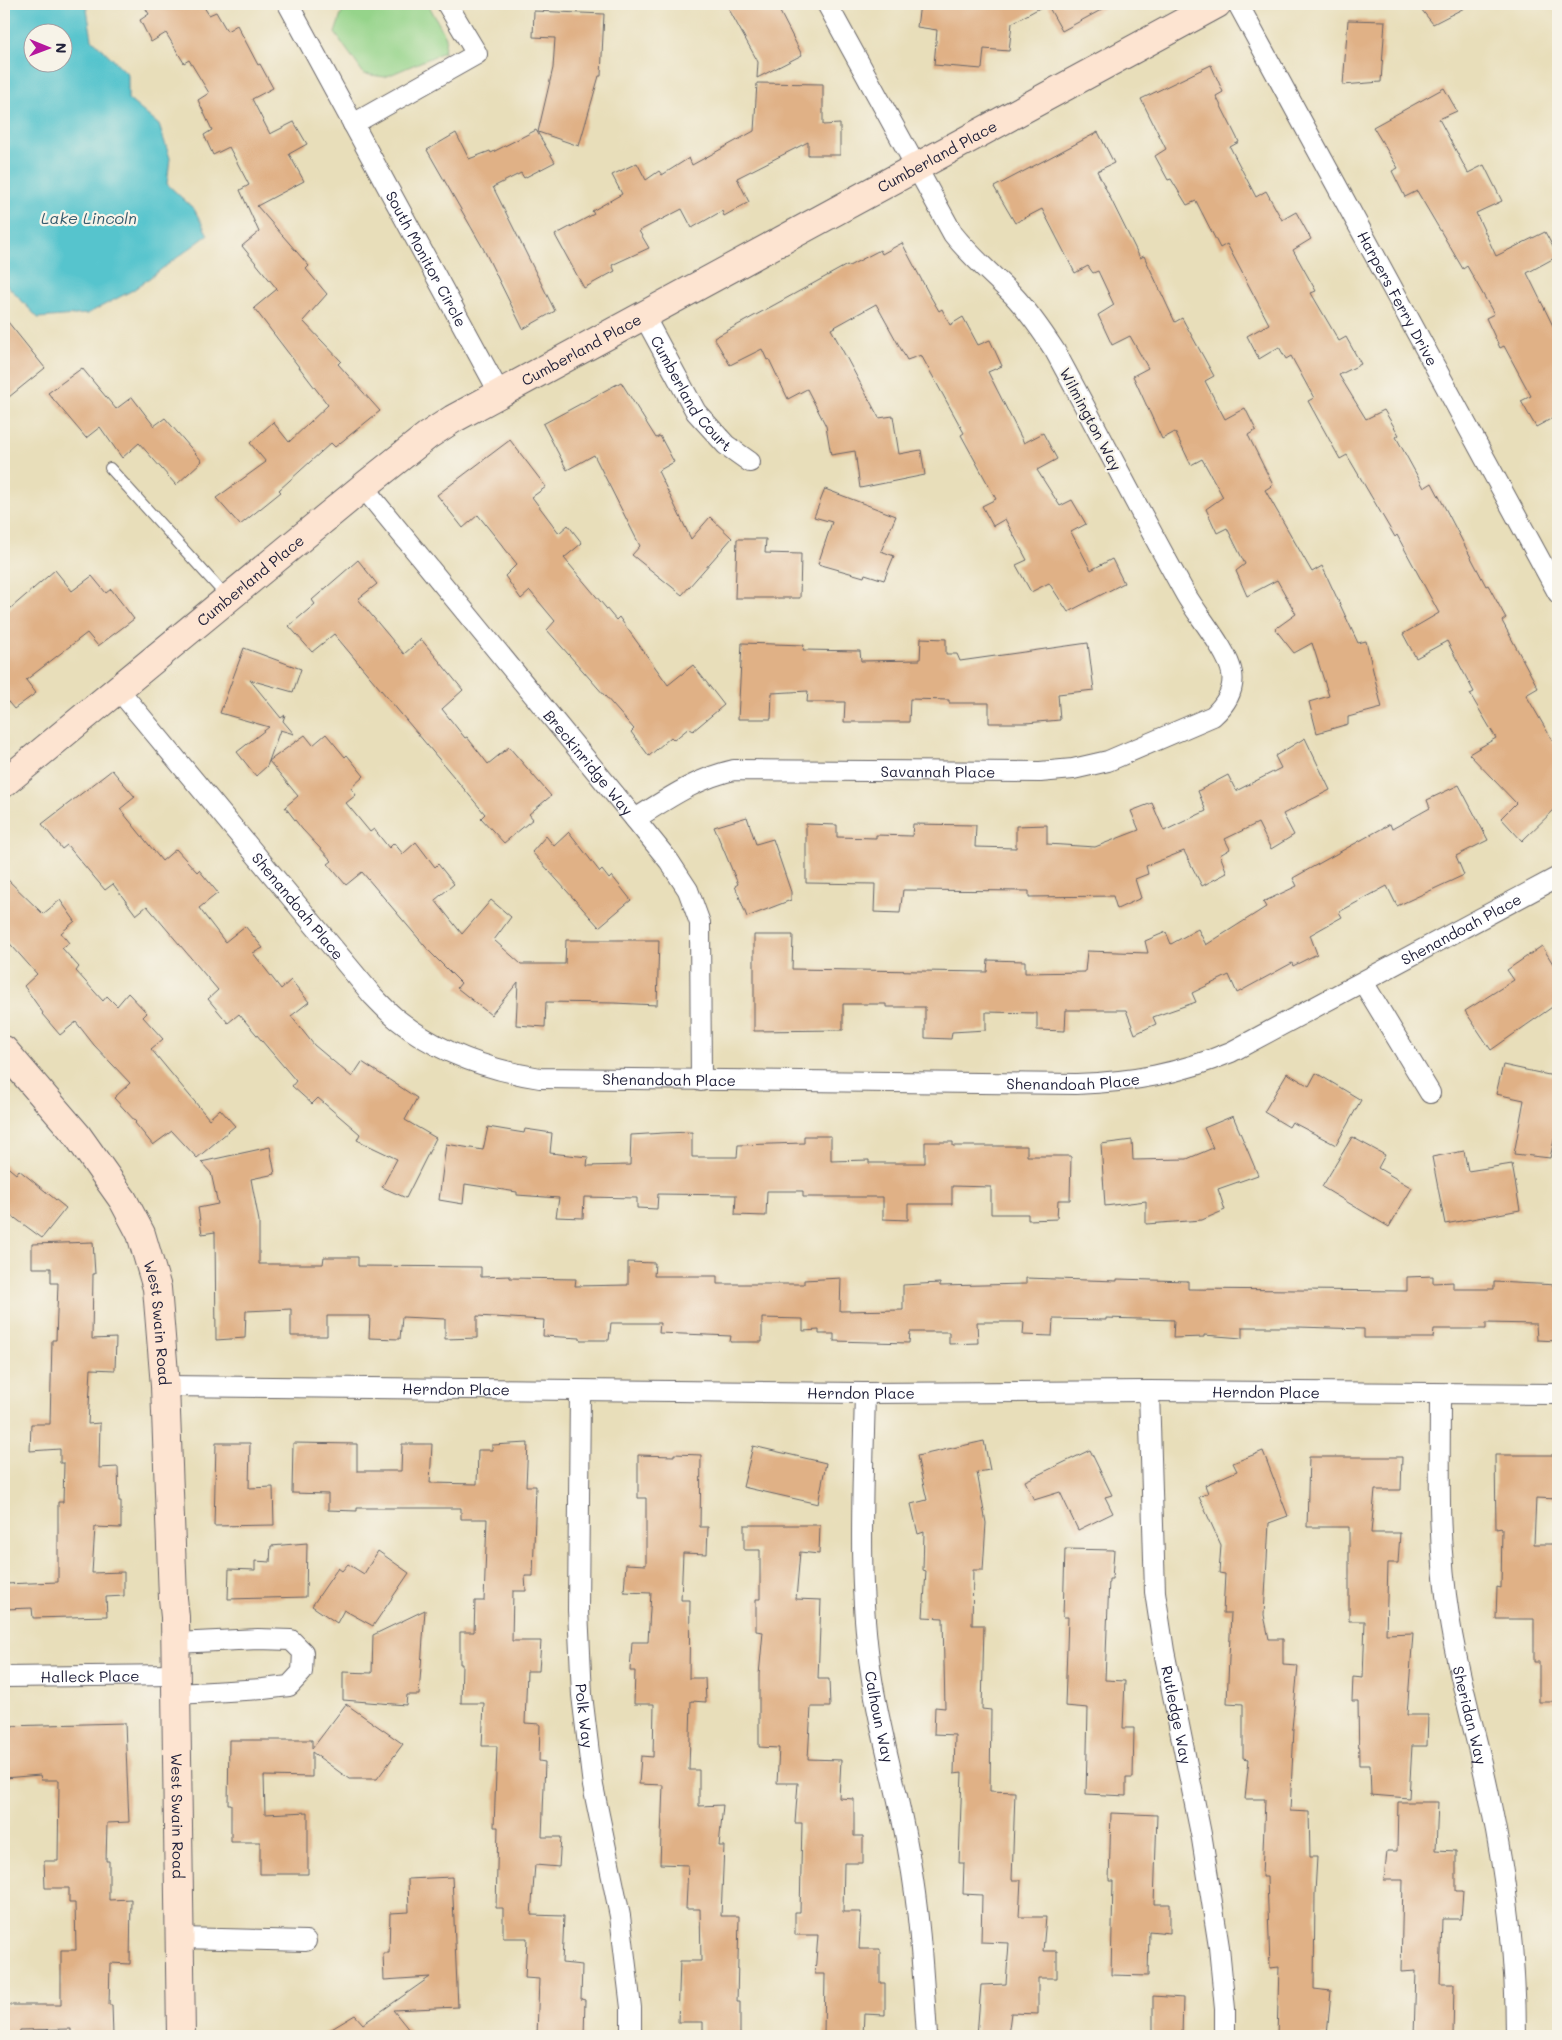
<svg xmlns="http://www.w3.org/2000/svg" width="1562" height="2040" font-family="Mali,sans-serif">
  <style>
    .green { fill: #95d48a; stroke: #5c7b62 }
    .water { fill: #57c4cd; stroke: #3c7384; fill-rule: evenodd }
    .building { fill: #e0b186 }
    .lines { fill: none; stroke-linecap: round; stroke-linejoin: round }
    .lane-casing { stroke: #676467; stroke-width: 12 }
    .street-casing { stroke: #676467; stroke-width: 22 }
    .secondary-casing { stroke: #676467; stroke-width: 30 }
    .lane { stroke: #fff; stroke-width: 10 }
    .street { stroke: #fff; stroke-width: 20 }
    .secondary { stroke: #fde4d1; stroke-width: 28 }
    .labels { text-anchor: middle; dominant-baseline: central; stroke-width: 4.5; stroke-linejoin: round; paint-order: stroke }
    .street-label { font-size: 15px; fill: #22223b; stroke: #f7f3e8 }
    .water-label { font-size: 16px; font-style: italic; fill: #355b6e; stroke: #f7f3e8 }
  </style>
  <rect width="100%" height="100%" fill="#f7f3e8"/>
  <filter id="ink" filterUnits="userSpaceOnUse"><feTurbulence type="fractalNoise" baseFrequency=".02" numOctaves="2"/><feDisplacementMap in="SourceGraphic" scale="10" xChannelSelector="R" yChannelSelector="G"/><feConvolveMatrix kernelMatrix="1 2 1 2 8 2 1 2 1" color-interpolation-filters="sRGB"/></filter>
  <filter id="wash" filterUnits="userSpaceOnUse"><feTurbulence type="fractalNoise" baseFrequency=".0096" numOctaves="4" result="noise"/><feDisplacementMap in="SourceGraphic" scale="20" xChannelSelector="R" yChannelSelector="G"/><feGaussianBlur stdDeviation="1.12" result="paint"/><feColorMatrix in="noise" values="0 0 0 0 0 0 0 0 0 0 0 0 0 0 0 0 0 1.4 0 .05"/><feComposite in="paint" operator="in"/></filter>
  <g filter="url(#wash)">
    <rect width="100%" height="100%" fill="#e8deba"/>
    <path class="green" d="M349,4H428L446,37L444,52L385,77L364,74L335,33L344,6Z"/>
    <path class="water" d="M4,4H86L92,39L128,74V99L159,125L170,158L167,184L194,209L208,235L133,290L87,314L38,318L4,282ZM32,32H62V62H32Z"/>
    <g id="blocks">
      <g class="building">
        <path d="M143,4H202L209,15L216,12L227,31L237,25L258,65L260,64L273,88L252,99L270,134L294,122L307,144L289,154L304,181L257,206L309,266L306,269L327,294L303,321L341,361L338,364L380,411L335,447L331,443L279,490L281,492L240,525L216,498L266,462L250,443L273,422L289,442L328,405L254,308L277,289L242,246L259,232L240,190L249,185L229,147L213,155L204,135L212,130L198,100L209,93L189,60L184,63L166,33L151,42L140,20L149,14Z"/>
        <path d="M726,4H776L802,55L757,78L758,62Z"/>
        <path d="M920,4H1112L1062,31L1047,4L1012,23L1009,51L984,49L982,69L934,65L937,30L917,27Z"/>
        <path d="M1417,4H1472L1433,24Z"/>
        <path d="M534,11L604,14L601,76H599L579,146L538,132L553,68L555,38L533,37Z"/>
        <path d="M1348,20L1385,21L1381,82L1343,85Z"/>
        <path d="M1211,65L1223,92L1216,96L1239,142L1230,147L1256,197L1266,191L1282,220L1296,212L1311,239L1293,250L1316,291L1311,293L1339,341L1346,337L1361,364L1339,375L1366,419L1384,410L1399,435L1396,437L1424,488L1432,483L1486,586L1488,585L1506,618L1502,621L1538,688L1526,695L1558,750V806L1522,841L1501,818L1516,803L1469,754L1496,738L1470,694L1474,692L1447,641L1416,658L1403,634L1439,613L1397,535L1395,537L1347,455L1340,459L1308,401L1314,398L1291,356L1286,359L1279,347L1259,359L1247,336L1269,324L1227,244L1220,248L1196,201L1187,205L1171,179L1168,180L1155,156L1166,149L1141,99Z"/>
        <path d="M757,83L823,84V125L840,124V155H808V142L737,178L749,202L724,216L722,211L692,228L682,209L639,231L649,248L612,265L615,271L584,288L555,235L594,214L592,211L622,194L612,175L637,163L646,180L659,171L662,175L689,158L692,165L754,131Z"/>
        <path d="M1444,88L1457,111L1439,119L1468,173L1484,165L1502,201L1476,213L1496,256L1545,232L1558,256L1527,273L1558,336V415L1536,427L1521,401L1531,396L1504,346L1500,348L1486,318L1494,314L1467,266L1463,269L1417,191L1405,197L1392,171L1398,168L1373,127Z"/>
        <path d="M536,130L555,162L524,178L521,173L493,187L555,311L523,329L483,248L427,150L456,133L469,159L490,151L491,153Z"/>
        <path d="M1098,132L1114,163L1097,171L1140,258L1144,256L1175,322L1182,318L1214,376L1205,381L1225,419L1245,408L1256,430L1248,435L1273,485L1265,490L1312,572L1322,566L1358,643L1366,641L1382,708L1348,717V724L1317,733L1309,702L1329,696L1312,643L1294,653L1275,629L1296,614L1277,580L1247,596L1236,571L1245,564L1227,528L1217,533L1206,509L1223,497L1202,459L1191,465L1175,432L1162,439L1133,376L1148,368L1130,336L1112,345L1098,315L1114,305L1098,271L1093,273L1088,266L1075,273L1042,209L1015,223L994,187Z"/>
        <path d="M902,243L929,294L939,311L942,309L950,325L963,317L978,345L990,340L1002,366L988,372L1024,443L1043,433L1057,459L1037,470L1060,506L1072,500L1086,524L1071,532L1091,570L1112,559L1124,583L1068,612L1049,583L1031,592L1016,565L1027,560L1005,519L993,526L982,506L996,499L961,435L964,433L921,355L907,360L876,304L831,329L879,418L893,416L899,454L921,450L925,475L860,488L855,451L831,455L826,426L807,389L788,399L769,359L767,360L762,349L730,365L714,338L847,265L849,266L880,250L882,254Z"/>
        <path d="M4,317L45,368L4,401Z"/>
        <path d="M82,368L116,409L132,397L154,426L165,418L202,461L176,485L139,443L122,458L100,427L86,438L48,393Z"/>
        <path d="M621,382L656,438L660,436L674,462L658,471L691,539L710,517L732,538L682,595L632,555L640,546L594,455L567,470L543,424Z"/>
        <path d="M510,440L546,487L532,497L559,533L568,525L582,543L564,558L616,620L619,617L668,685L693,665L724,705L693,731L689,728L674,740L671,737L649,756L631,732L634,729L547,630L555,621L530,591L521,599L505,576L517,564L478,515L463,528L437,495Z"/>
        <path d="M825,489L896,516L881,551L894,556L884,580L865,574L864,577L818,564L832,522L814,517Z"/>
        <path d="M737,539H766L765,553L801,554L800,598H735Z"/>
        <path d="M358,560L377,584L358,599L404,654L421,639L463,690L442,709L465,738L467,737L488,764L509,747L551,796L529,814L533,819L504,843L481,818L485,814L334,634L312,652L289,626L315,604L312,600Z"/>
        <path d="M55,570L72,591L92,576L106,593L111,589L134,619L98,646L87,633L26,680L36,693L14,709L4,697V614Z"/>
        <path d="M921,638L946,639V654H957L960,661L1088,643L1094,690L1058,694L1060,720L1026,723H989V703H949V700L910,699L909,722H844L845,702H807L808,691L772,693L771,719H738L742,643L804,645L803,650L860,651L861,661L920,660Z"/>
        <path d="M244,648L301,669L293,692L250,680L281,718L285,715L283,721L294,734L280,730L269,761L305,735L313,745L326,734L345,757L347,755L364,776L351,788L356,795L346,803L370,832L374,829L389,848L394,843L403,854L416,842L435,867L438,864L454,884L435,900L462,934L491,900L511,917L494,940L521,964H565L566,940H659L657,1005L614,1003L546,1002L545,1027L516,1025L518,982L491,1015L457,988L461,983L430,952L362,872L346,885L328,864L332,861L302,829L285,807L298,796L269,761L267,766L256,776L237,752L269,727L220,713Z"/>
        <path d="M1305,738L1330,790L1283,814L1294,835L1271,849L1258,823L1225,839L1230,849L1220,855L1227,873L1202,886L1184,851L1146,866L1148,874L1135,879L1141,898L1117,909L1113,896L1029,897V891L903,890L900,913L874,912L875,884L806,883V824L837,825V837L876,838V835L912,836L913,824L976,825L975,847L1016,848V826L1047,825V844L1095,847L1139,830L1131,811L1152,803L1164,831L1206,811L1198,791L1228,775L1236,791L1281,768L1275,756Z"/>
        <path d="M112,770L135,797L120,809L162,861L176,849L197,872L199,870L218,893L199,908L225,942L245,926L263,948L253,953L281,989L291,980L309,1002L291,1016L314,1045L352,1077L362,1062L417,1098L405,1120L436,1138L406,1198L382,1187L397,1159L357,1140L360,1134L318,1098L312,1104L292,1086L296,1081L239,1014L228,1023L208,999L218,990L147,906L136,915L113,884L105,890L67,845L62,849L42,824Z"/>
        <path d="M1459,785L1488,840L1456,856L1464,875L1397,906L1387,886L1339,912L1342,917L1310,935L1317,954L1293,966L1292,963L1237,993L1229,975L1192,993L1196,1002L1153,1017L1156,1024L1135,1034L1126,1010H1066L1065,1031L1037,1030V1013L986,1012V1030L952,1032L951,1039L925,1038V1007H886V1004H843V1030L754,1031V935H793L792,969L987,972L988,960L1025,961V973L1085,972L1087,951L1148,953L1145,941L1166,932L1171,944L1198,929L1206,945L1266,907L1263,902L1297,886L1293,878L1390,824L1392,829L1430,808L1427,800Z"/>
        <path d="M747,817L756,844L773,839L791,892V900L747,917L735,886L738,884L714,827Z"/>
        <path d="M569,832L600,872L602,870L609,879L612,876L631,900L599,927L532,852L546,836L554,846Z"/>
        <path d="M4,876L43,914L60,900L75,921L61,933L69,943L62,948L79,967L76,971L103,1001L107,996L117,1006L128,993L147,1013L143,1017L163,1039L151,1049L209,1119L220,1109L235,1126L197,1158L172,1131L153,1145L135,1123L136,1122L114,1098L130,1083L94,1045L76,1022L60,1035L42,1014L43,1013L24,986L37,974L4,937Z"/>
        <path d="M1542,946L1558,972V1003L1491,1050L1465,1011L1514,980L1507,970Z"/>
        <path d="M1503,1065L1558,1077V1123L1550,1158L1514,1154L1524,1100L1496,1094Z"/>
        <path d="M1287,1073L1309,1086L1316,1073L1361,1100L1336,1145L1292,1122L1289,1127L1264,1112Z"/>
        <path d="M1233,1116L1258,1175L1218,1189L1225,1210L1202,1220L1146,1224V1201L1105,1206L1101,1144L1132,1140L1133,1160L1187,1159L1213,1148L1204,1128Z"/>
        <path d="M488,1127L524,1133L525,1129L552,1133L550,1153L588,1157L587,1166L630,1165L631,1135L664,1133L692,1132V1157H737L738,1145L804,1143V1136H831V1161L869,1160V1163H925V1142H953V1146H1027V1156H1071L1070,1200H1058L1057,1219L1028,1220V1214H991V1187L952,1186V1204H908V1220L883,1219V1197H803V1191H767L766,1216L735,1215L736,1195L658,1194L657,1209L637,1208V1198L584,1197L583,1218L556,1217L559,1198L517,1195V1192L465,1184L463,1204L439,1200L446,1144L483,1150Z"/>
        <path d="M1352,1137L1385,1155L1378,1168L1412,1188L1389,1227L1322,1187Z"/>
        <path d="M270,1147L275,1174L251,1179L259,1221V1264H323L324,1257H358V1266L481,1267V1277L510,1276V1278L576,1279L575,1286L628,1285V1262L655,1263L654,1276H717V1284H804V1280L841,1278L840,1311L903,1310V1285L940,1283V1286L1026,1284V1278L1117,1281V1279L1188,1281V1289L1407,1291V1277L1433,1276V1283L1453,1282V1289H1494V1282L1558,1285V1341L1537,1340L1536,1324L1486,1323V1329H1434L1433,1338H1364V1329L1298,1327H1242V1338L1204,1335V1337L1173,1338L1174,1320L1106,1318V1320L1053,1319L1052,1336L1023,1335L1024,1322H977L978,1343L949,1344V1332H910L909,1343L834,1341V1334H819V1330L803,1331V1319L762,1318V1342H730L731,1336L659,1333L660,1323H611L609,1340H580V1338L543,1336L544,1320L477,1316V1338L445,1339V1319L402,1317L400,1339L369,1338L370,1316H327V1336H291V1309L246,1311L245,1338L216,1340L215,1232L202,1234L198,1208L218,1204L211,1173L201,1162Z"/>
        <path d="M1464,1151L1468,1171L1512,1164L1520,1210L1445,1224L1432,1157Z"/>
        <path d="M4,1164L16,1174L19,1170L66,1208L42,1238L4,1210Z"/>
        <path d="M93,1242L95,1274H93L92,1339L116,1338L115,1370L91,1369L88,1424L100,1423L99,1468L118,1467L119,1501H121V1528L95,1527L92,1573L124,1572V1596L106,1597L107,1616L33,1618L32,1608L4,1609V1584L58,1582V1502H63L64,1463H60V1449L30,1451L31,1424H50L52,1340H56L58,1283H51V1268H32V1244Z"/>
        <path d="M984,1441L990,1470L977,1472L986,1523L983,1570H973L972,1625H984L982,1709L991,1710L990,1791L1015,1792L1012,1880H1021L1019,1917H1046L1043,1951H1057V1978H1038V2014L1011,2013L1008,2036H977L981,1985L1006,1984L1009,1943L981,1942L982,1895L963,1894L964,1863H959L962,1773L954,1774L955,1735L934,1734L935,1707L945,1708L943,1618L923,1617L926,1571L923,1570L924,1532L918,1534L911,1504L927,1500L917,1456Z"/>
        <path d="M216,1443H250L249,1488L273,1487L274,1525L214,1526Z"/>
        <path d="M293,1443L357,1444V1471H401L402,1444H432L430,1483L477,1484L478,1450H492V1445L528,1443L526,1486H536L533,1576H525L526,1591H513L512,1641H541L539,1671H527L525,1723L540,1724L539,1761L545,1762L542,1837H561L559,1867L535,1865L531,1915L564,1916L562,1963L582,1965L581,1999L585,2000L584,2036H537L539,1979L525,1978L527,1938H503V1908H496L498,1827H494L497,1746H482L484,1703H461L462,1664H460V1632H474L475,1601H484L487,1519H461V1508H357V1511L328,1510V1494L292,1493Z"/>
        <path d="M753,1446L826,1463L818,1504L743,1487Z"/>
        <path d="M1090,1450L1112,1495L1105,1497L1113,1513L1078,1530L1060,1492L1034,1500L1025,1481Z"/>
        <path d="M1263,1451L1288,1516L1269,1523L1264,1615L1269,1639H1283V1665L1298,1666L1292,1729H1294L1290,1811L1309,1812L1310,1857H1317L1315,1893L1314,1989L1331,1991L1327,2036H1277L1279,1967L1270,1968L1267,1877H1262L1265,1799H1245L1249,1759L1243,1758V1704L1227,1703L1231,1613H1223L1225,1574L1219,1573L1221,1545L1199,1497L1208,1493L1205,1485L1237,1471L1233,1463Z"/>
        <path d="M674,1454L701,1455L700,1527H708L707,1554L683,1553L681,1600H690L689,1678H705L706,1702L691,1701L689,1770H699V1806L723,1805L719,1846H724L721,1916H739L737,2002H740V2036H703V2022H678L680,1961H701L700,1909H686L688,1865L660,1864L663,1785L639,1784L641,1756L653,1757L654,1704H634L635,1671H630L632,1642H648L651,1593L624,1592L626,1564L646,1565V1498H638V1455L674,1456Z"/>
        <path d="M1495,1455H1558V1499L1536,1498L1534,1544H1558V1702H1539V1662H1534V1619H1496L1497,1587L1501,1588L1502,1528L1496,1529Z"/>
        <path d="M1309,1457H1402L1401,1490H1375L1371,1533H1400L1398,1563H1388L1386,1634L1413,1633L1407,1715H1428L1427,1746H1412L1409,1798L1371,1795L1370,1765H1359L1358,1701H1352L1353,1677L1363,1678L1365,1621H1349V1527H1307Z"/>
        <path d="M744,1525H820L819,1554L800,1552L796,1599L821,1600L818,1679H829L830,1707H811L808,1759L841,1760L839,1798L854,1799V1836H863V1863H844L843,1912H861L859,1949H880V1983H885V2015L864,2014L863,2036H824L825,1974H815L818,1935H795V1912H800L802,1823H795L798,1783H777L779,1748L759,1747V1675L763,1632L756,1631V1599H760V1550H744Z"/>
        <path d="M307,1543L306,1597L228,1599L229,1569L255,1570V1561L270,1562L271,1546Z"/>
        <path d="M1065,1549L1114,1550L1112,1579H1109L1105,1680L1125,1681L1123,1728H1134L1133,1778H1126V1796L1086,1794L1088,1708L1065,1706L1068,1617H1063Z"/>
        <path d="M378,1551L409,1573L373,1626L344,1610L337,1623L312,1606L338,1568L342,1571L348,1564L364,1574Z"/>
        <path d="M425,1610L419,1695H407L406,1705L343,1700V1672L372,1673L373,1635Z"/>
        <path d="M346,1704L403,1744L377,1779H349L312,1752V1777L264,1776L265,1814L308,1812V1874H260V1842H231V1804H228L229,1740H312V1749Z"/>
        <path d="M125,1723L129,1822L107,1823L106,1861H109V1900L131,1899L130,1964L110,1963L109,2005H112L113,2036H71V2029L20,2030L19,2036H4V2005H61V1950H76L75,1903H69V1888H45L44,1861H58L59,1780H41L40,1775L4,1778V1726Z"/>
        <path d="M1398,1802H1438L1436,1850L1456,1851V1891H1463L1461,1919H1442L1440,1984H1454L1453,2036H1414L1416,1971L1401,1972L1403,1880H1384L1387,1851H1397Z"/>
        <path d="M1111,1813L1157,1815L1154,1904H1170V1933L1149,1931L1148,1976L1111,1975L1113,1881H1109Z"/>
        <path d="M452,1877L458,2007L393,2010L414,2036H320L355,2015L363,2024L430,1977L384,1980L383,1953H389L390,1913L409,1912L408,1879Z"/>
        <path d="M1153,1996L1183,1998L1182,2036H1153Z"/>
      </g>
    </g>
  </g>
  <g filter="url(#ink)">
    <use href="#blocks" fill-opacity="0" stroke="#676467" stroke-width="1"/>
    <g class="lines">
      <g class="lane-casing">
        <path id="lane" d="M110,468L227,597"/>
      </g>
      <g class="street-casing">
        <g id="street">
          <path id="s1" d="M288,4L500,394"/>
          <path id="s2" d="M1238,4L1558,593"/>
          <path d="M353,124L477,54L447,4"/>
          <path id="s3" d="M644,316L696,412L726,445L750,462"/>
          <path id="s4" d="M363,487L635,819L669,861L688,890L700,923L701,1081"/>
          <path id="s5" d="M118,689L373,996C381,1004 389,1013 398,1020C439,1053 489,1070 540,1078L1076,1084C1133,1082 1178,1074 1231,1052L1558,877"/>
          <path id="s6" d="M635,819C667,799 697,778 734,770L1040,772L1073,769L1108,761L1213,716C1225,705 1235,691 1232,673C1228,651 1198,616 1186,595C1141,515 1099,432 1055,351C1042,331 1029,312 1013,295C993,275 971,257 953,234L827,4"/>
          <path d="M1363,982L1430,1093"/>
          <path id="s7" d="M165,1386L865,1393L1149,1391L1558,1394"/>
          <path id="s8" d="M580,1391L578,1610L582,1695L593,1786L620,1916L631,2008V2036"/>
          <path id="s9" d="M1149,1391L1155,1592L1164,1651L1202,1839L1219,1947L1225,2009V2036"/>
          <path id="s10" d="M865,1393C863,1486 857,1581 871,1673C880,1735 899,1794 909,1855C920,1915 923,1975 927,2036"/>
          <path id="s11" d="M1440,1394C1440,1468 1437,1542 1449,1616C1458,1678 1478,1739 1490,1800C1506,1877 1516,1958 1516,2036"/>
          <path d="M176,1643L258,1639L291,1640L303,1652L302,1672L289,1686L263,1689L178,1694"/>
          <path id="s12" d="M4,1677L177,1675"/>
          <path d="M180,1938L306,1941"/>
        </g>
      </g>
      <g class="secondary-casing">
        <g id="secondary">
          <path id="s13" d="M4,783L363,487L427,436L453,419L1217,4"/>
          <path id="s14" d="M4,1050L77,1135L123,1200L141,1234L157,1288L165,1386L173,1598L175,1617L181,2036"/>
        </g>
      </g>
      <use href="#lane" class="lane"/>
      <use href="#street" class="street"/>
      <use href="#secondary" class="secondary"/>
    </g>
  </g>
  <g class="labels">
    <g class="street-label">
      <text stroke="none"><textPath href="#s13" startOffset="1129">Cumberland Place</textPath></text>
      <text stroke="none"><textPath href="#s1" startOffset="290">South Monitor Circle</textPath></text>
      <text stroke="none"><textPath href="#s2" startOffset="335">Harpers Ferry Drive</textPath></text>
      <text stroke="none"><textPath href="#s13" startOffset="724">Cumberland Place</textPath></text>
      <text stroke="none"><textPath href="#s3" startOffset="91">Cumberland Court</textPath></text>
      <text transform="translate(1091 419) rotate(62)">Wilmington Way</text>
      <text stroke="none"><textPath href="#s13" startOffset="319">Cumberland Place</textPath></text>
      <text stroke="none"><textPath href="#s4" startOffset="356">Breckinridge Way</textPath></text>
      <text stroke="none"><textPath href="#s6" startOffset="315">Savannah Place</textPath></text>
      <text stroke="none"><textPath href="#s5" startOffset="282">Shenandoah Place</textPath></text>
      <text stroke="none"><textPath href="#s5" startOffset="1545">Shenandoah Place</textPath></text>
      <text stroke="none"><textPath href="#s5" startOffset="718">Shenandoah Place</textPath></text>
      <text stroke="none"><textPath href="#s5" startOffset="1122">Shenandoah Place</textPath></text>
      <text stroke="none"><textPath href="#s14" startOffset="321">West Swain Road</textPath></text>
      <text stroke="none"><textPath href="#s7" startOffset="291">Herndon Place</textPath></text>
      <text stroke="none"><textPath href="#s7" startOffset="1101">Herndon Place</textPath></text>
      <text stroke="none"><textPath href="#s7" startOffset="696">Herndon Place</textPath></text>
      <text stroke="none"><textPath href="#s12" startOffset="86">Halleck Place</textPath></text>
      <text stroke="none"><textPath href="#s8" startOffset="325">Polk Way</textPath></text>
      <text stroke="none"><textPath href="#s9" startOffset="326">Rutledge Way</textPath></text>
      <text stroke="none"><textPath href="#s10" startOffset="325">Calhoun Way</textPath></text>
      <text stroke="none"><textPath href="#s11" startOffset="324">Sheridan Way</textPath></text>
      <text stroke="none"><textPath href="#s14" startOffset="815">West Swain Road</textPath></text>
    </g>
    <g class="water-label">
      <text x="89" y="217">Lake Lincoln</text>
    </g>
  </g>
  <rect width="1562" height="2040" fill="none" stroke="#f7f3e8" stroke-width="20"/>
  <g transform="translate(48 48) rotate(91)"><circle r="24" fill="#f7f3e8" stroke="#a29fa3"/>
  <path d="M0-4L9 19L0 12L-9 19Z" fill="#b5179e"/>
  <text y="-8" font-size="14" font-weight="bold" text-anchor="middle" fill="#22223b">N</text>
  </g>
</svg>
